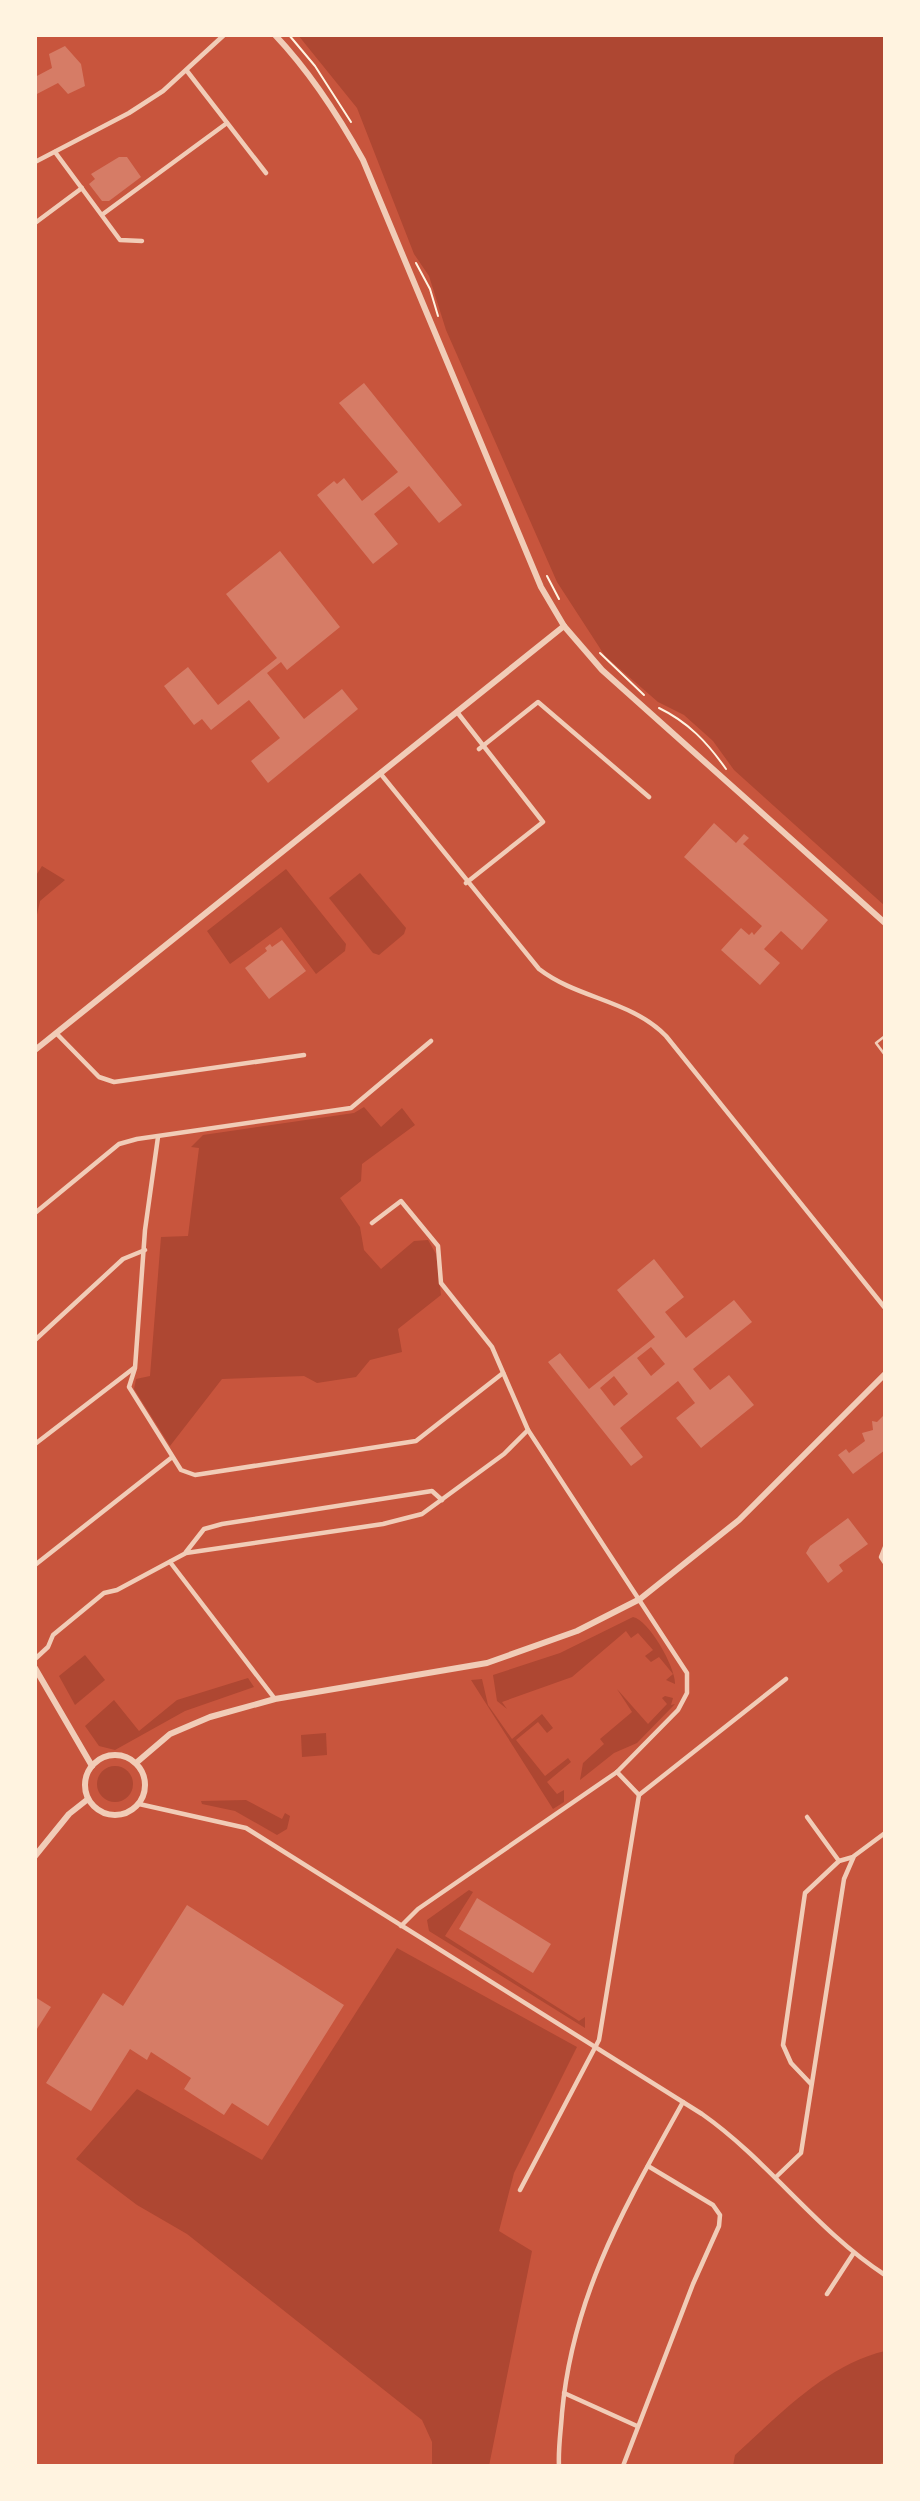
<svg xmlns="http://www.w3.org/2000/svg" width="920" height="2501" font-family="'Sofia Sans Condensed',sans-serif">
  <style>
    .green { fill: #ae4732 }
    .building { fill: #d67c66; fill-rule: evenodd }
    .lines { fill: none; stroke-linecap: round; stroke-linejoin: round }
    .path { stroke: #fff3e0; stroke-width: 2 }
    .service { stroke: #f1ccb7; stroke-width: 2.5 }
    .minor { stroke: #f1ccb7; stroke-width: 4.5 }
    .tertiary { stroke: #f1ccb7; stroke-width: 6 }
  </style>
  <rect width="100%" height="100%" fill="#c8553d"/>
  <g class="green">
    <path d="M298,35H885V906L734,770L713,741L684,715L658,702L605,656L557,582L446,330L429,276L414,254L357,108Z"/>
    <path d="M42,866L65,880L40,901L35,924V877Z"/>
    <path d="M286,869L346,944L345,951L316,974L281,927L230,964L207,931Z"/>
    <path d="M360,873L406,928L404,934L379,955L373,953L329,898Z"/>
    <path d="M364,1107L381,1127L402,1108L415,1125L362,1164L361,1181L340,1198L360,1227L364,1250L381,1269L414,1241L428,1240L436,1254L441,1295L398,1329L402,1352L370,1360L356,1377L317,1383L304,1376L222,1379L170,1446L134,1389L136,1379L150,1376L161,1237L188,1236L199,1148L191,1147L203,1135L354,1113Z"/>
    <path d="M633,1617C649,1620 676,1668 675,1684L666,1680L673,1674L659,1657L651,1662L645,1656L653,1650L638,1633L631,1638L626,1631L572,1677L502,1702L507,1709L497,1701L493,1675L560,1653Z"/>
    <path d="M85,1655L105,1680L75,1705L59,1676Z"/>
    <path d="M248,1678L254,1687L185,1711L115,1750L99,1746L85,1726L114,1700L139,1731L177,1700Z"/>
    <path d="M482,1679L488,1705L512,1739L542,1714L553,1728L547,1733L538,1722L516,1740L545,1776L568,1758L571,1762L547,1782L557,1794L564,1790V1802L553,1809L471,1680Z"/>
    <path d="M617,1689L648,1724L667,1704L662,1698L665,1696L673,1698L671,1705L675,1704L637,1743L614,1753L580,1780L583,1763L604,1744L600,1739L632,1712Z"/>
    <path d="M326,1733L327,1755L302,1757L301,1735Z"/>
    <circle cx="115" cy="1784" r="18"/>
    <path d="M246,1800L282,1819L285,1813L290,1816L287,1829L277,1835L235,1811L202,1804L201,1801Z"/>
    <path d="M469,1890L473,1892L445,1936L579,2021L585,2017V2028L429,1931L427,1920Z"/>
    <path d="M397,1948L577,2047L514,2173L499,2231L532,2251L489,2466H432V2442L422,2420L187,2234L137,2205L76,2159L137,2089L262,2160Z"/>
    <path d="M885,2351V2461L877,2466H733L735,2455C779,2415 826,2365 885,2351Z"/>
  </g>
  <g class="building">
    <path d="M65,46L81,64L85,86L68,94L58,83L35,95V77L52,68L49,54Z"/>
    <path d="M119,157H127L141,177L109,201H102L89,184L95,179L91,174Z"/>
    <path d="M364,383L462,505L439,523L409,486L374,514L398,544L373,564L317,495L334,481L337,484L344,478L362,501L398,472L339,403Z"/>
    <path d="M280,551L340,627L287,670L281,662L267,673L304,719L342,689L358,709L268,783L251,761L280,738L249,700L211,730L202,719L194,725L164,686L188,667L218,705L277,658L226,594Z"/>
    <path d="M714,823L736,843L744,834L749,838L743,844L828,920L802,950L781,931L764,949L780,963L760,985L721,950L741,928L749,935L752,932L754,935L762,926L684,857Z"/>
    <path d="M282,940L306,971L269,999L245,968L267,951L265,948L270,944L272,947Z"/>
    <path d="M654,1259L684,1297L665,1312L686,1338L734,1300L752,1322L693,1369L710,1390L729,1375L754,1405L701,1448L676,1418L695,1403L678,1381L620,1428L643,1457L631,1466L548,1362L560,1353L589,1389L655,1337L617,1290ZM651,1347L665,1364L651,1376L637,1358ZM614,1376L628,1394L614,1406L600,1388Z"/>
    <path d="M885,1414V1450L853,1474L838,1455L846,1449L849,1453L865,1441L862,1433L873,1430L872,1421L877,1422Z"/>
    <path d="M848,1518L868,1544L839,1565L843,1571L828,1583L806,1553L810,1546Z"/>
    <path d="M477,1898L551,1944L533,1973L459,1929Z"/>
    <path d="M187,1905L344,2005L268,2126L232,2103L224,2115L184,2089L191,2078L151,2052L147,2060L130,2049L91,2111L46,2083L103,1993L123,2006Z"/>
    <path d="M35,1997L51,2007L35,2032Z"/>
  </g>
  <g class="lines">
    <g class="path">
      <path d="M289,35L315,66L351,122"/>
      <path d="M416,263L430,289L438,316"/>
      <path d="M547,576L559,599"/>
      <path d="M600,653L644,695"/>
      <path d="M659,708C688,722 707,742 726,769"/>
    </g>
    <path class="service" d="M885,1036L876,1043L885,1055"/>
    <g class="minor">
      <path d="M187,71L266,173"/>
      <path d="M55,152L120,240L142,241"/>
      <path d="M35,162L129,113L163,91L224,35"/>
      <path d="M103,214L227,123"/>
      <path d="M35,223L82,188"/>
      <path d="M457,712L543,822L466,883"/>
      <path d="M479,749L538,702L649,797"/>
      <path d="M380,773L539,969C578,999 631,1000 666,1036L885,1308"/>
      <path d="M56,1033L99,1077L114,1082L304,1055"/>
      <path d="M158,1137L145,1230L135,1368L129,1387L181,1470L195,1475L416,1441L503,1373"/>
      <path d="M35,1213L119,1144L137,1139L351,1108L431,1041"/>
      <path d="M372,1223L401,1201L438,1246L441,1283L492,1347L528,1430L687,1673V1693L678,1710L617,1772L418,1909L401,1926"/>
      <path d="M35,1340L123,1259L145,1250"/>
      <path d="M35,1444L134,1368"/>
      <path d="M885,1547L881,1557L885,1563"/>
      <path d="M186,1552L204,1529L222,1524L432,1491L442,1500"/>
      <path d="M170,1562L275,1699"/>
      <path d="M35,1565L171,1458"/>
      <path d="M35,1659L48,1647L53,1635L104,1593L117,1590L186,1553L383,1524L422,1514L504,1454L528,1430"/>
      <path d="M617,1772L639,1795"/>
      <path d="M139,1804L246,1828L702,2114C769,2161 816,2230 885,2275"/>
      <path d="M807,1817L839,1861"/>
      <path d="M811,2084L791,2063L783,2045L805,1893L839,1861L853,1857"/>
      <path d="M776,2177L801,2153L844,1879L854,1856L885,1833"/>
      <path d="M520,2190L599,2040L639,1795L786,1679"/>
      <path d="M827,2294L853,2254"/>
      <path d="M564,2393L637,2426"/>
      <path d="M559,2466C558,2448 561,2430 562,2413C573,2293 626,2205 683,2102"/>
      <path d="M623,2466L693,2284L719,2226L720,2215L713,2205L648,2166"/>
    </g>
    <g class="tertiary">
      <path d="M275,35C311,73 338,115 363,160L541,587L564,626L602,670L885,923"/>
      <path d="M35,1050L564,626"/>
      <path d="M35,1668L92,1766"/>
      <circle cx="115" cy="1785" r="30"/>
      <path d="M136,1763L170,1734L210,1717L275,1699L487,1663L577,1631L640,1599L739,1520L885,1374"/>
      <path d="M35,1856L69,1814L88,1799"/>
    </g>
  </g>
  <rect width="920" height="2501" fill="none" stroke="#fff3e0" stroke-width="74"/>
</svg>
